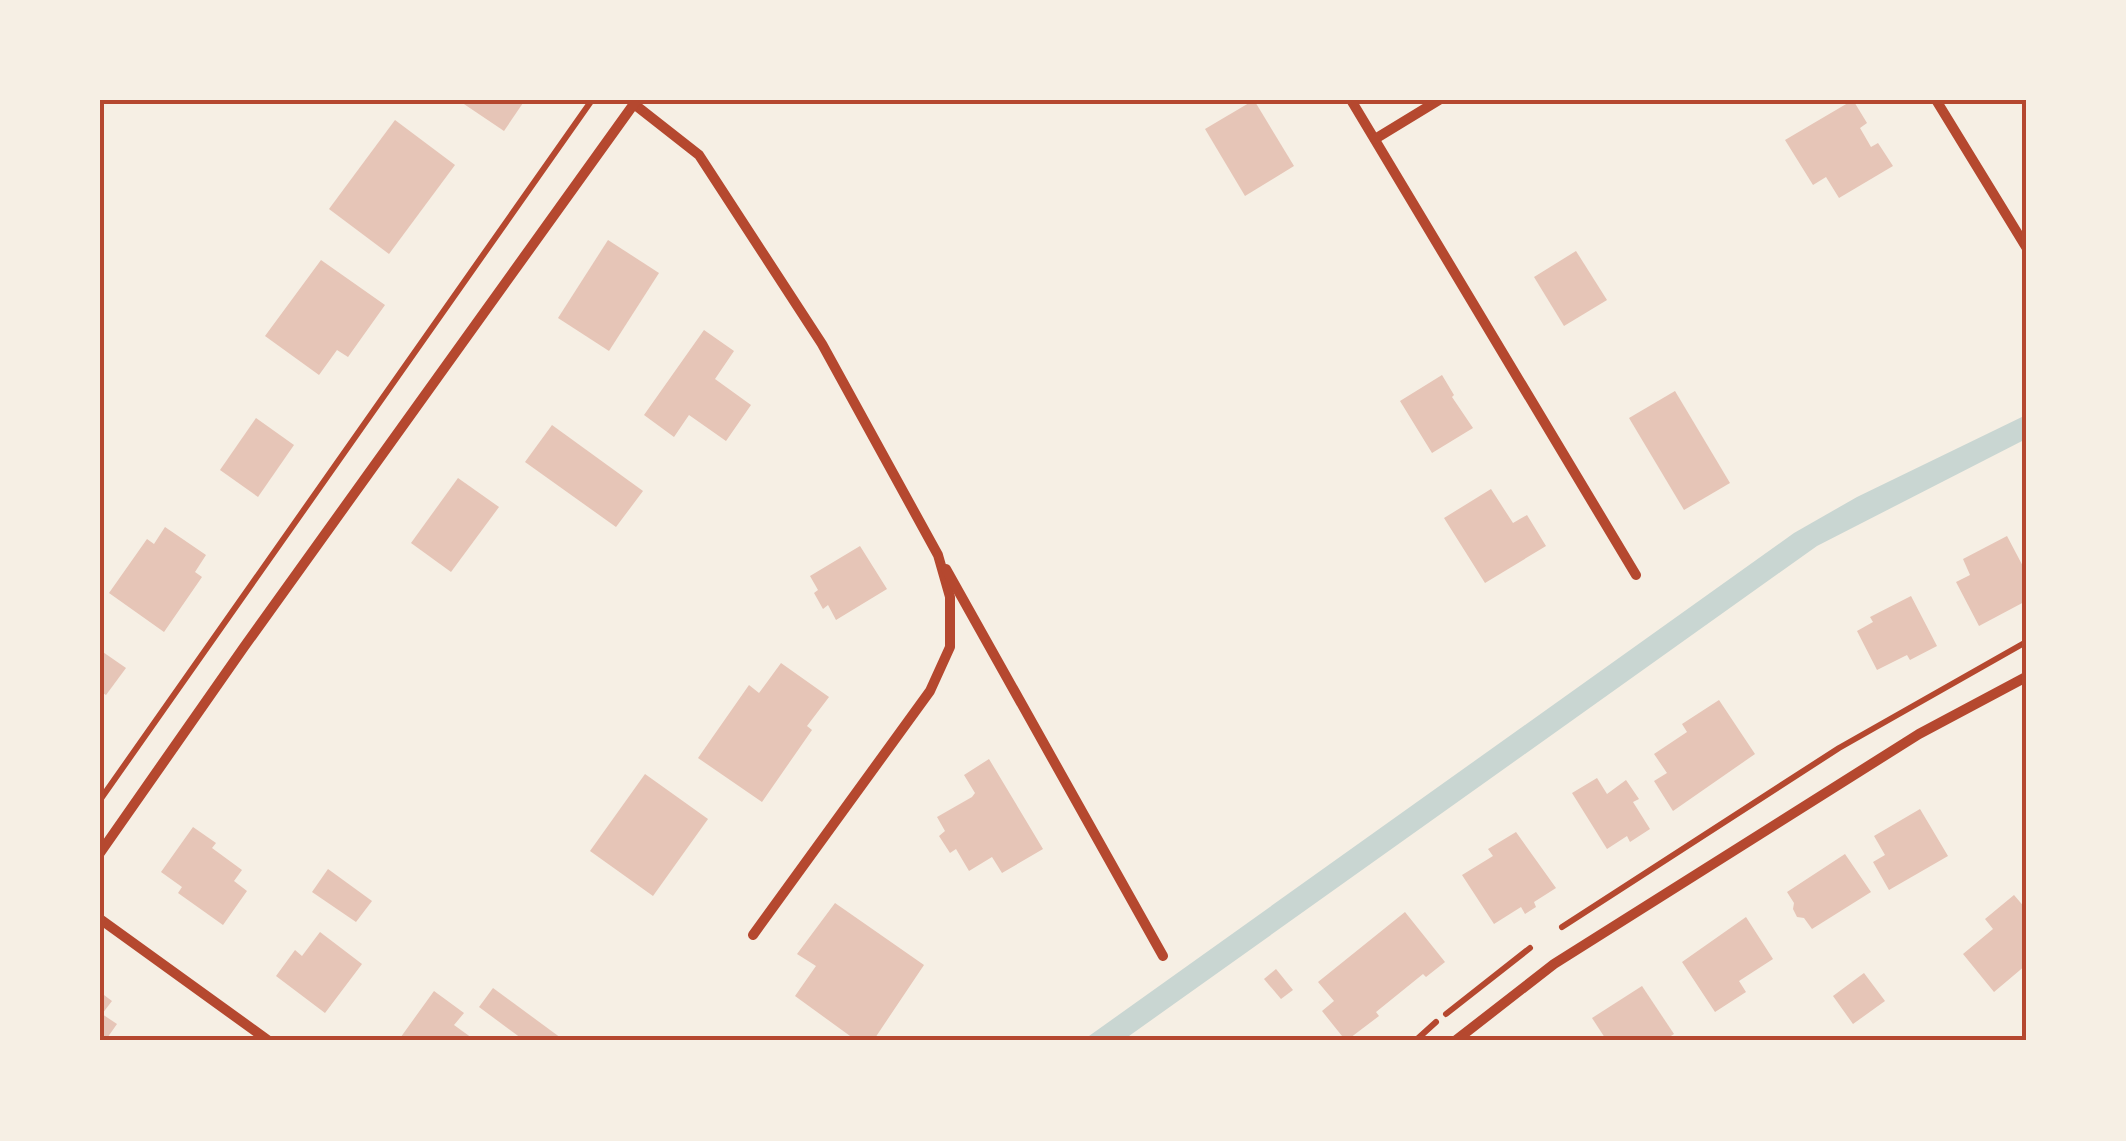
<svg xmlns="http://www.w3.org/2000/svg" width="2126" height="1141" font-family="Jost,sans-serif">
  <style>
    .water { fill: #c9d6d2 }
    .building { fill: #e6c5b7 }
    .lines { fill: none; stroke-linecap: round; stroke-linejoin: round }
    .path { stroke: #b5482f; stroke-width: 6 }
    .minor { stroke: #b5482f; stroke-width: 10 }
    .neatline { fill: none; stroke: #b5482f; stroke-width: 4 }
  </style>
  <rect width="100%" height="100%" fill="#f6efe4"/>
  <path class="water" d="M2026,415V439L1817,546L1122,1041H1082L1794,533L1857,497Z"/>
  <g class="building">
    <path d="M458,100H525L504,131Z"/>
    <path d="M1254,100L1294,166L1245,196L1205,129Z"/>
    <path d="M1853,100L1867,123L1860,128L1871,147L1878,143L1893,166L1839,198L1826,177L1813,185L1785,140Z"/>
    <path d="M395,120L455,165L389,254L329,209Z"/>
    <path d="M608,240L659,273L609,351L558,318Z"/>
    <path d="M1576,251L1607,300L1564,326L1534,277Z"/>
    <path d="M321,260L385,305L348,357L337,350L319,375L265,336Z"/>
    <path d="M704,330L734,351L715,379L751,405L726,441L689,415L674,437L644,415Z"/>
    <path d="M1442,375L1454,395L1452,397L1473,428L1432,453L1400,401Z"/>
    <path d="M1675,391L1730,483L1684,510L1629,418Z"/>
    <path d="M256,418L294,445L258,497L220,470Z"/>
    <path d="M552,425L643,491L616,527L525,462Z"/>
    <path d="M458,478L499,507L451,572L411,543Z"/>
    <path d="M1491,489L1513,523L1527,515L1546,546L1485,583L1444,518Z"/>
    <path d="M165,527L206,555L195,572L202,577L164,632L109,593L147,539L154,544Z"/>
    <path d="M2007,536L2026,572V601L1979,626L1956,582L1970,575L1963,559Z"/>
    <path d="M860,546L887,589L836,620L828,605L823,609L814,593L818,590L810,576Z"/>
    <path d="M1911,596L1937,646L1910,660L1907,655L1877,670L1857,631L1873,622L1870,617Z"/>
    <path d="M100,650L126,668L106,695L100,691Z"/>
    <path d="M781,663L829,697L807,726L812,730L762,802L698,758L749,685L759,693Z"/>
    <path d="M1719,700L1755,754L1673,811L1654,781L1667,773L1654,754L1687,732L1682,724Z"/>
    <path d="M989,759L1043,849L1002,873L992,857L969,871L956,849L950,853L939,836L945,831L937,817L972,797L975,793L964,775Z"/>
    <path d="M645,774L708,819L653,896L590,851Z"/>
    <path d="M1597,778L1607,794L1626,780L1639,799L1633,802L1650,829L1630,842L1627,836L1607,849L1572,793Z"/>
    <path d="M1920,809L1948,856L1889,890L1873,862L1885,855L1874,836Z"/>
    <path d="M193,827L216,843L212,848L242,870L234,881L247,891L223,925L178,893L182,887L161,872Z"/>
    <path d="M1516,832L1556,888L1534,902L1536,907L1525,914L1521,907L1494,924L1462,875L1493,856L1488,849Z"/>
    <path d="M1845,854L1871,892L1812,929L1804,918L1797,917L1793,909L1794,903L1787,892Z"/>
    <path d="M328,869L372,901L356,922L312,892Z"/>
    <path d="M2014,895L2026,909V965L1994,992L1963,954L1993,929L1985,919Z"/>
    <path d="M835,903L924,965L873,1041H857L795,996L816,966L797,954Z"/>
    <path d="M1405,912L1445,962L1426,977L1423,974L1376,1012L1379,1016L1346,1041L1322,1011L1334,1001L1318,982Z"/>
    <path d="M1746,917L1773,959L1739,981L1746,992L1715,1012L1682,962Z"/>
    <path d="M320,932L362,964L325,1013L276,976L295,950L302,956Z"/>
    <path d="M1276,969L1293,990L1281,999L1264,979Z"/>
    <path d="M1864,973L1885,1001L1853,1024L1833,996Z"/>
    <path d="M1642,986L1674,1034L1663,1041H1607L1592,1018Z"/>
    <path d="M493,988L561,1038L559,1041H525L479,1007Z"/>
    <path d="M434,991L464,1013L454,1025L472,1038L470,1041H398Z"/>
    <path d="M100,992L112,1001L102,1014L117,1024L105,1041H100Z"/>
  </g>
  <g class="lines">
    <g class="path">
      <path d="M100,800L592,100"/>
      <path d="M1562,927L1839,748L2026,642"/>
      <path d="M1446,1014L1530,948"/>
      <path d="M1415,1041L1436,1022"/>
    </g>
    <g class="minor">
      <path d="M1351,100L1636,575"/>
      <path d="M1936,100L2026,247"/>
      <path d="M634,104L699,155L822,344L938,555L950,597V647L930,691L753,935"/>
      <path d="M1375,139L1439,100"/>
      <path d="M946,569L1163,956"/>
      <path d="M100,853L244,647L636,101"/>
      <path d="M100,919L269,1041"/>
      <path d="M1455,1041L1554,964L1919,734L2026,677"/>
    </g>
  </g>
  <rect width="2126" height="1141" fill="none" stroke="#f6efe4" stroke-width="205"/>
  <rect x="102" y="102" width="1922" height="936" class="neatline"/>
</svg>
